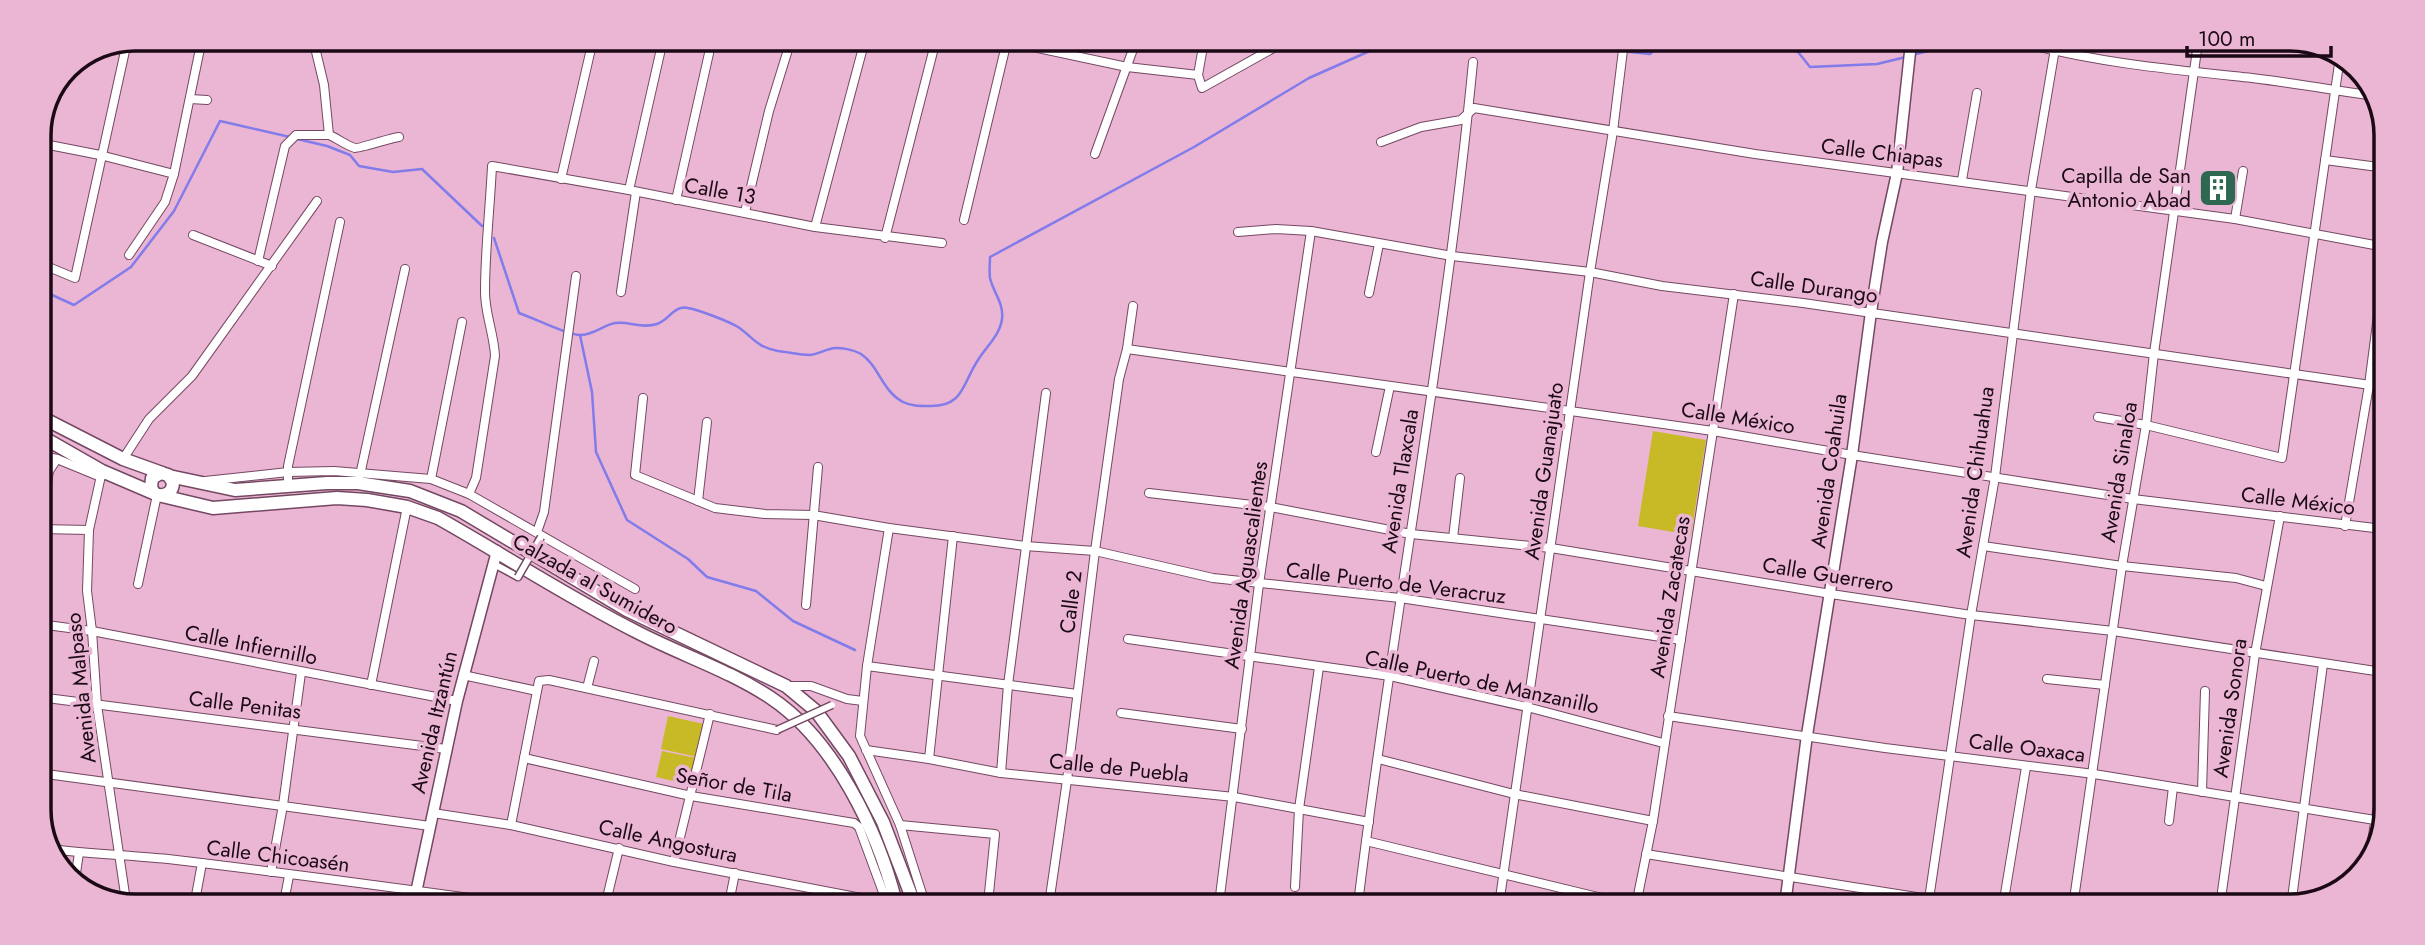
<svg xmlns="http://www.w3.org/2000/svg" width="2425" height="945" font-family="Jost,sans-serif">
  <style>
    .green { fill: #c8ba27 }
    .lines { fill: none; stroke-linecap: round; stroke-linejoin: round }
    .stream { stroke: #827bea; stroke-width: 2.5 }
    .pedestrian-casing { stroke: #744862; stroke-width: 9 }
    .minor-casing { stroke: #744862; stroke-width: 10 }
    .tertiary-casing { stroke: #744862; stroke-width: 13 }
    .secondary-casing { stroke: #744862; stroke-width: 15 }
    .pedestrian { stroke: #fff; stroke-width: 6 }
    .minor { stroke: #fff; stroke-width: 8 }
    .tertiary { stroke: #fff; stroke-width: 10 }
    .secondary { stroke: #fff; stroke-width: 12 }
    .pedestrian-bridge-casing { stroke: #744862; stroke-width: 9; stroke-linecap: butt }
    .pedestrian-bridge { stroke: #fff; stroke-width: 6 }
    .labels { text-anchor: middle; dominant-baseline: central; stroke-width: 7; stroke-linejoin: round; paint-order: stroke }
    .street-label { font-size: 21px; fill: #1b0a15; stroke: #eab6d4 }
    .poi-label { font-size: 21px; fill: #1b0a15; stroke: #eab6d4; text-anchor: end }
    .rim { fill: none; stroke: #1b0a15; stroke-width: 3.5 }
  </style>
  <rect width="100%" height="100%" fill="#eab6d4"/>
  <g class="green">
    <path d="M1653,431L1706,440L1691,535L1638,526Z"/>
    <path d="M668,716L704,724L697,757L661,749Z"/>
    <path d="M662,751L696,758L691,785L656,777Z"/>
  </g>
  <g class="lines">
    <g class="stream">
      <path d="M1533,42L1650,54L1663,42"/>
      <path d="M1770,42L1798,52L1810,67L1877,64L1906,57"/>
      <path d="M1912,55L1960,43"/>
      <path d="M297,139L327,146L350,155L359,166L393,172L422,169L482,226"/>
      <path d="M494,238L519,313C534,318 565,334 579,335C592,336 603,325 615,323C629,321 642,329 657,324C669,320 674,305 688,308C699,310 728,321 738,327C753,337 756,347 778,351C788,352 800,355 810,355C818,354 822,351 830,349C838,346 854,350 861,354C879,366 882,391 903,402C911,406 919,406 929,406C964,407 962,384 978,360C986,347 1000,335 1002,319C1004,303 993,292 990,278C989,272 990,264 990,257L1194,147L1309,78L1390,42"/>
      <path d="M39,289L74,305L131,267L174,211L220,121L290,137"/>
      <path d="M580,335L592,392L596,452L627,520L688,559L707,577L756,591L793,621L855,650"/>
    </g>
    <g class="pedestrian-casing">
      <path id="pedestrian" d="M494,564L518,577"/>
    </g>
    <g class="minor-casing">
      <g id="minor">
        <path d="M256,39H266"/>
        <path d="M314,41L445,46L525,39"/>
        <path d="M1005,41L1127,67L1198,75"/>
        <path d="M1204,41L1198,75L1202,88L1286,41"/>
        <path d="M2024,43C2098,63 2176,70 2252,78C2293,83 2333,90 2374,96"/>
        <path d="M190,99L207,100"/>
        <path d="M329,135C337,138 347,146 355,148C358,149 390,138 399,137"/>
        <path d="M1381,142L1421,127L1461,120L1474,108L1755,154L2235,219L2385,247"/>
        <path d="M39,143L100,155L174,174"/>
        <path d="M1095,154L1136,41"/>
        <path d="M2325,160L2386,168"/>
        <path d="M561,179L593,40"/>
        <path d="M1962,180L1977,93"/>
        <path d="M629,190L663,40"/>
        <path d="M676,200L712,40"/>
        <path d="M745,212L769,111L791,40"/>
        <path d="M2235,219L2243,171"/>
        <path d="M964,220L1007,41"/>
        <path d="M815,227L865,40"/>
        <path d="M1238,232L1276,229L1311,231L1452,256L1590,272L1662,286L1803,303L2384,387"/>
        <path d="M193,235L272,266"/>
        <path d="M885,238L936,40"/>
        <path d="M129,255L165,202L174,174L202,39"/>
        <path d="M258,261L285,146L296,135H329L324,85L313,39"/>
        <path d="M39,263L75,278L127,42"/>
        <path d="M621,292L636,192"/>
        <path d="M1369,293L1379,244"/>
        <path d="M1127,349L1713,431L1852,455L2133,499L2383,529"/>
        <path d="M643,398L635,475L715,508L765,514L813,515L889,528L1025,546L1095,551L1213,578L1400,598L1681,640"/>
        <path d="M2098,417L2146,425L2282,458L2340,57"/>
        <path d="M39,449L48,457L57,459L49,471L40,529L89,530"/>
        <path d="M1376,452L1390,386"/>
        <path d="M57,459L101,477"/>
        <path d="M123,459L149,419L192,376L317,201"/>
        <path d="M102,471L89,530L87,591L92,631L97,705L126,901"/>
        <path d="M360,475L405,269"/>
        <path d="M431,479L462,322"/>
        <path d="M205,481L288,472L334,471L431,479L469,494L635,589"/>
        <path d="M288,486V466L340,222"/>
        <path d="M1149,493L1270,507L1411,534L1551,548L1831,594L1971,615L2113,631L2382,672"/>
        <path d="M469,494L476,478L495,356C494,334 485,314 485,292C485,250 490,208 492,166L629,190L815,227L942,243"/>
        <path d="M698,501L707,422"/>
        <path d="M2345,526L2369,385L2385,261"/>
        <path d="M889,528L867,666L860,736L900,825L924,900"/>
        <path d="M537,532L544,512L576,276"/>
        <path d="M1453,538L1460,478"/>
        <path d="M1983,546L2122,566L2236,578L2266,586"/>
        <path d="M138,584L157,495"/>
        <path d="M806,605L818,467"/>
        <path d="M39,624L92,631L457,701"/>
        <path d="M1128,639L1390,676L1527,707L1663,743"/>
        <path d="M867,666L1077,694"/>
        <path d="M463,675L537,691"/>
        <path d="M2047,679L2105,685"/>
        <path d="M371,685L407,507"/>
        <path d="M786,686H811L847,699L863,701"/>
        <path d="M587,688L594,661"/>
        <path d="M39,697L446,749"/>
        <path d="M1121,713L1242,729"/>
        <path d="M1668,716L1885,748L2094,774L2381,821"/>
        <path d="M866,750L929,759L1001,773L1234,797L1369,822"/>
        <path d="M524,758L691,796L854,823L859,827L887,903"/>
        <path d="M929,759L953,536"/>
        <path d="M1378,759L1514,794L1653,821"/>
        <path d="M39,773L430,826"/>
        <path d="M1001,773L1008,685L1046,393"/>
        <path d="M2202,792L2205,691"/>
        <path d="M433,813L511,825L674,862L887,903L895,900"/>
        <path d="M2169,821L2173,787"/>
        <path d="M511,825L539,681L549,680L777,730"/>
        <path d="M900,825L995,834L988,903"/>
        <path d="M1366,841L1631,905"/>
        <path d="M51,849C90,854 129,855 168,859C279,872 390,887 500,902"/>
        <path d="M1646,854L1973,906"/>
        <path d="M2369,858L2382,783"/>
        <path d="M674,862L710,714"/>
        <path d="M271,872L283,805L301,673"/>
        <path d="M75,880L79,853"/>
        <path d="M1295,887L1299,809L1319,667"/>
        <path d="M920,899L952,903"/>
        <path d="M195,901L202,863"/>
        <path d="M284,902L289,876"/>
        <path d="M606,902L619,848"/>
        <path d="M729,903L735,873"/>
        <path d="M1049,904L1067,780L1095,551L1119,379L1127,349L1133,306"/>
        <path d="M1219,904L1259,584L1311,231"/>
        <path d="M1358,904C1392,623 1446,344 1473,62"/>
        <path d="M1499,905L1590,272L1613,131L1624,42"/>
        <path d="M1636,905L1653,821L1734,294"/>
        <path d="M1928,906L1971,615L1995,477L2031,190L2056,43"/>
        <path d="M2003,906L2026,767"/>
        <path d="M2073,906L2122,566L2146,425L2154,353L2198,43"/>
        <path d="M2159,906L2160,903"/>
        <path d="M2220,906L2255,654L2280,516"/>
        <path d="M2291,906L2323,664"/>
      </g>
    </g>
    <g class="tertiary-casing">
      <g id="tertiary">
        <path d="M414,902L457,701L497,551"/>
        <path d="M1785,905L1807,735L1852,455L1871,312L1882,242L1897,173L1911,43"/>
      </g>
    </g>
    <g class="secondary-casing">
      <g id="secondary">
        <path d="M39,416L123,459L162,473"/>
        <path d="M39,435L102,471L158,495C168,496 173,491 173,482L168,475L161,473L152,478L151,488L155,494"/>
        <path d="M169,476L235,490L327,483H358L410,491L461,511L627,610L786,686L816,711L849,756L883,822L914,903"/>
        <path d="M158,495L213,508L337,498L367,500L407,507L438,518C504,555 569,598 637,632C681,655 729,670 771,698C834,740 878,831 896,903"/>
      </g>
    </g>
    <use href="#pedestrian" class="pedestrian"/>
    <use href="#minor" class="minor"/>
    <use href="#tertiary" class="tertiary"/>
    <use href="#secondary" class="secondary"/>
    <g class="pedestrian-bridge-casing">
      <g id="pedestrian-bridge">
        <path d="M518,577L541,537"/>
        <path d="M777,730L832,705"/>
      </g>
    </g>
    <use href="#pedestrian-bridge" class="pedestrian-bridge"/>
  </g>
  <defs>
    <g id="building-square" transform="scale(2.0125)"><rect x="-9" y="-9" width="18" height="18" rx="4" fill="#2f6850" stroke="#eab6d4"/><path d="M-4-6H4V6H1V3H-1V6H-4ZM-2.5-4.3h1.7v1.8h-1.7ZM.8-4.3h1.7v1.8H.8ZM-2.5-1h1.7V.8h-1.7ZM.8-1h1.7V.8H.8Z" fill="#fff"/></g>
  </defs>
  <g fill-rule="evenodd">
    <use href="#building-square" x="2218" y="188"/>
  </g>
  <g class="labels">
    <g class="street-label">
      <text transform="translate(1882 153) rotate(7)">Calle Chiapas</text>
      <text transform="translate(720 191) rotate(10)">Calle 13</text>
      <text transform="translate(1814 287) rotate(8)">Calle Durango</text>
      <text transform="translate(1738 418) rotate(9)">Calle México</text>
      <text transform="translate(1544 471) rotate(-82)">Avenida Guanajuato</text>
      <text transform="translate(1829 471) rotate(-82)">Avenida Coahuila</text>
      <text transform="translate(1975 472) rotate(-82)">Avenida Chihuahua</text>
      <text transform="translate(2119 472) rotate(-81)">Avenida Sinaloa</text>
      <text transform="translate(1400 481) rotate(-81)">Avenida Tlaxcala</text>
      <text transform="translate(2298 501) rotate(7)">Calle México</text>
      <text transform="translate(1246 565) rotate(-82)">Avenida Aguascalientes</text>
      <text transform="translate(1828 575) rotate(9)">Calle Guerrero</text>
      <text transform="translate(1396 583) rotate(7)">Calle Puerto de Veracruz</text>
      <text transform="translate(595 584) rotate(29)">Calzada al Sumidero</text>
      <text transform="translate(1670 597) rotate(-81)">Avenida Zacatecas</text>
      <text transform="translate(1071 602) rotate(-83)">Calle 2</text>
      <text transform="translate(251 645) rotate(11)">Calle Infiernillo</text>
      <text transform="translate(1482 682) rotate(12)">Calle Puerto de Manzanillo</text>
      <text transform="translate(81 688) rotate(-96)">Avenida Malpaso</text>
      <text transform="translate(245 705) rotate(7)">Calle Penitas</text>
      <text transform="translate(2230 708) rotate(-82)">Avenida Sonora</text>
      <text transform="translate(434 722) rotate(-77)">Avenida Itzantún</text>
      <text transform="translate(2027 748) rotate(7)">Calle Oaxaca</text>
      <text transform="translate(1119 768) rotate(6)">Calle de Puebla</text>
      <text transform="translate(734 785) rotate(10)">Señor de Tila</text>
      <text transform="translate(668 841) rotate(12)">Calle Angostura</text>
      <text transform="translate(278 856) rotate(7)">Calle Chicoasén</text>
    </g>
    <g class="poi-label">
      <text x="2191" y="176">Capilla de San<tspan x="2191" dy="24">Antonio Abad</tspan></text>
    </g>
  </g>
  <path d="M0 0H2425V945H0ZM135 51H2290A84 84 0 0 1 2374 135V810A84 84 0 0 1 2290 894H135A84 84 0 0 1 51 810V135A84 84 0 0 1 135 51Z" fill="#eab6d4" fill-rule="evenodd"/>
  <path class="rim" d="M135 51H2290A84 84 0 0 1 2374 135V810A84 84 0 0 1 2290 894H135A84 84 0 0 1 51 810V135A84 84 0 0 1 135 51Z"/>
  <path d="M2187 46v10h144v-10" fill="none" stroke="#1b0a15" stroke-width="3.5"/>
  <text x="2198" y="46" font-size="21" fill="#1b0a15" stroke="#eab6d4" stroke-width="5" paint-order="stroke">100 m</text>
</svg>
